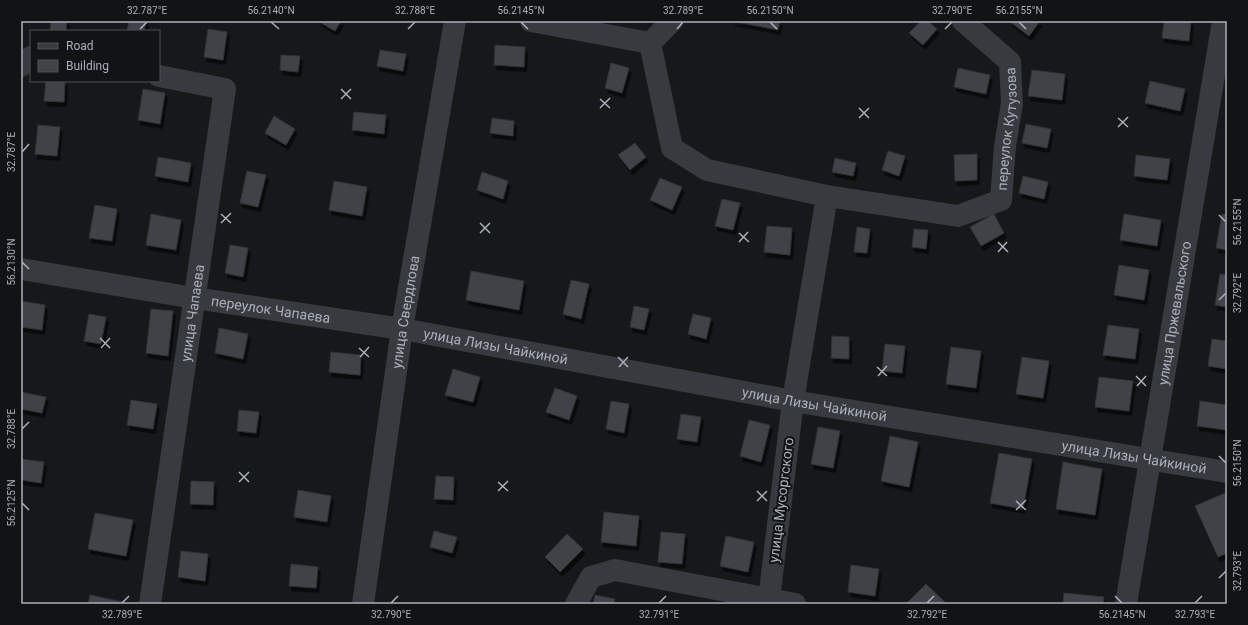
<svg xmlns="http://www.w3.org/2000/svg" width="1248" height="625" font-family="Roboto,sans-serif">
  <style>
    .building { fill: #414347; stroke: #313236; filter: url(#shadow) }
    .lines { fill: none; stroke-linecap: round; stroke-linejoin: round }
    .minor { stroke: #383a3f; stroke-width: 22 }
    .ticks { fill: none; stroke: #a9b0bb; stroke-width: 1.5 }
    .labels { text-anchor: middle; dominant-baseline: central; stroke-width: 4; stroke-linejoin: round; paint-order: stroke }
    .street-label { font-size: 14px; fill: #a9b0bb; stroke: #121315 }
    .neatline { fill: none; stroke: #a9b0bb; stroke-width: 1.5 }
    .ticks-label { font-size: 10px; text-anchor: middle; fill: #a9b0bb }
  </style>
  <defs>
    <filter id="shadow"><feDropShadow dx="2.5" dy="4.5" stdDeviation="0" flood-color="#0009"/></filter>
  </defs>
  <rect width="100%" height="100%" fill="#17181a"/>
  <g class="building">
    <path d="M51,21H67L66,31H50Z"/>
    <path d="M129,21H146L144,31H127Z"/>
    <path d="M318,21H341L335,31Z"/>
    <path d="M732,21H780L778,30Z"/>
    <path d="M921,21H928L937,29L923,45L909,33Z"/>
    <path d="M1009,21H1040L1029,36Z"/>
    <path d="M1164,21H1191L1189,41L1162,38Z"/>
    <path d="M208,29L227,32L223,60L204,57Z"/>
    <path d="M495,45L525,47L524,67L494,65Z"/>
    <path d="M380,50L406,54L403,71L377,66Z"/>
    <path d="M281,55L300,56L298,72L280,70Z"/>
    <path d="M611,63L629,68L622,93L605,88Z"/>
    <path d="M958,68L990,75L986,94L954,87Z"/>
    <path d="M1032,70L1065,74L1062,100L1028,96Z"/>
    <path d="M46,81H65L64,102L44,101Z"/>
    <path d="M1150,81L1185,89L1180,111L1145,103Z"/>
    <path d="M143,89L165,93L160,124L138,120Z"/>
    <path d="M354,112L386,115L384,134L352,130Z"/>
    <path d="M274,116L295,129L286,145L265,133Z"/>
    <path d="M492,118L514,121L513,136L490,133Z"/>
    <path d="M1026,124L1051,129L1047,148L1022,143Z"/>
    <path d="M38,125L60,127L57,156L35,154Z"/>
    <path d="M635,143L646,157L630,170L618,155Z"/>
    <path d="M888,151L905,156L899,176L882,170Z"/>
    <path d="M977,154V180L955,181L954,155Z"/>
    <path d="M1136,155L1170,159L1167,180L1134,176Z"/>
    <path d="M158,157L191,163L188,182L155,176Z"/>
    <path d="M835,158L856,163L853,176L832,172Z"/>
    <path d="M247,171L266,175L258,207L240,203Z"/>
    <path d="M482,172L508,181L503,199L477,190Z"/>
    <path d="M1023,176L1048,182L1044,199L1019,193Z"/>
    <path d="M660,178L682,187L672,210L650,200Z"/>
    <path d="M334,181L367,187L362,216L329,210Z"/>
    <path d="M722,199L740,203L733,230L715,226Z"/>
    <path d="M95,205L117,209L112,241L89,238Z"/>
    <path d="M151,214L181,220L176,250L146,245Z"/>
    <path d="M994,214L1004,233L981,246L970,227Z"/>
    <path d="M1124,214L1161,220L1157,246L1120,240Z"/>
    <path d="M1222,214L1227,215V250L1216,248Z"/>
    <path d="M767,226L792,228L790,255L764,252Z"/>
    <path d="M857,227L870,229L867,253L854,252Z"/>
    <path d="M914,229L928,230L926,249L912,247Z"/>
    <path d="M230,245L248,248L243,277L225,273Z"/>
    <path d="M1119,265L1149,270L1144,300L1114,295Z"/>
    <path d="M471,271L524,281L519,310L466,300Z"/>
    <path d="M1220,274L1227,275V307L1215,305Z"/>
    <path d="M571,280L589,284L581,319L563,314Z"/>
    <path d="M21,301L45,305L42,330L21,327Z"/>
    <path d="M634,306L649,309L644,330L630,327Z"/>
    <path d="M151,309L173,311L168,356L146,353Z"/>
    <path d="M89,314L106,317L101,344L84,341Z"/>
    <path d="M693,314L711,318L706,339L688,334Z"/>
    <path d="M1108,325L1139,329L1135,359L1103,355Z"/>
    <path d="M219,328L248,334L243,359L215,353Z"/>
    <path d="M832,336L849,337V359L831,358Z"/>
    <path d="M1212,339L1227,341V369L1208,366Z"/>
    <path d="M885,344L905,346L902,373L882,371Z"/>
    <path d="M951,347L981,351L976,388L946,384Z"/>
    <path d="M331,352L361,355L360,375L329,372Z"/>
    <path d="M1022,357L1049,361L1043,398L1016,394Z"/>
    <path d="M453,369L480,377L473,402L445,395Z"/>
    <path d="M1099,377L1133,381L1129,411L1095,407Z"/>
    <path d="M555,388L577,396L569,420L546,412Z"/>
    <path d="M21,392L46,397L42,413L21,409Z"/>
    <path d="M131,400L157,404L153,429L127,425Z"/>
    <path d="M611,401L629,404L624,433L606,429Z"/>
    <path d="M1200,401L1227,405V430L1197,426Z"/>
    <path d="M239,410L259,412L256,433L237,431Z"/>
    <path d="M681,414L701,417L697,442L677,439Z"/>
    <path d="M749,420L770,425L761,462L740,456Z"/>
    <path d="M818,427L840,431L833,468L811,464Z"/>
    <path d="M890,436L918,442L909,487L881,481Z"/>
    <path d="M999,453L1032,459L1023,509L990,503Z"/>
    <path d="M21,459L44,462L41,483L21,480Z"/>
    <path d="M1063,462L1102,469L1095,515L1056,509Z"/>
    <path d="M436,476L454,477L453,500L434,499Z"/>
    <path d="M191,481L214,482L213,505L190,504Z"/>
    <path d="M298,490L331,496L327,522L294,517Z"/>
    <path d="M1225,493L1227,499V553L1218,557L1195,506Z"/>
    <path d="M604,512L639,516L636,546L601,542Z"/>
    <path d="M95,513L133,520L126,556L88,549Z"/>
    <path d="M434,531L457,537L452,553L430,547Z"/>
    <path d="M661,532L685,534L682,564L658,562Z"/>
    <path d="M567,534L583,549L560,572L545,557Z"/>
    <path d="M726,536L754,542L748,572L720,566Z"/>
    <path d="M181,551L208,554L205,581L178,577Z"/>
    <path d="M291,564L318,567L316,588L289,586Z"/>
    <path d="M851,565L879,569L875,596L848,592Z"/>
    <path d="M926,584L947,604H906Z"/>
    <path d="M1064,593L1104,597L1103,604H1063Z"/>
    <path d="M90,595L123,602V604H88Z"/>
    <path d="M595,595L615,599L614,604H593Z"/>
  </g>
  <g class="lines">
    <g class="minor">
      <path d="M531,21L650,43L672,21"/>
      <path d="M650,43L672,148L707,170L827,196L793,401L769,599L795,604"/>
      <path d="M21,66L22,63L31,57"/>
      <path id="s1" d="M827,196L958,216L1001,200L1005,146L1012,103L1010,62L963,21"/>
      <path id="s2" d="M21,269L194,298L402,329L793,401L1227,472"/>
      <path id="s3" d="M150,604L225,89L159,76"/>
      <path id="s4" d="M363,604L402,329L455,21"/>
      <path d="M576,604L591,577L615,570L769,599"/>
      <path id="s5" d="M1126,604L1223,21"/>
    </g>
  </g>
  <path class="ticks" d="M271,22L279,29M521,22L528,29M770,22L777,29M1019,22L1026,29M140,29L147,22M408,29L415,22M677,29L683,22M945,29L952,22M341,89L351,99M341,99L351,89M600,99L610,108M600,108L610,98M859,108L869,118M859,118L869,108M1118,118L1128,127M1118,127L1128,117M22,152L29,144M221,214L231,223M1219,215L1226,222M221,223L231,213M480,223L490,233M480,233L490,223M739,233L749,242M739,242L748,232M998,242L1008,252M998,252L1007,242M22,262L29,269M1219,300L1226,293M100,338L110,348M101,348L110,338M359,348L369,357M360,357L369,347M618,357L628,367M619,367L628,357M877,367L887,376M878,376L887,366M1136,376L1146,386M1137,386L1146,376M22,429L29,422M1219,456L1226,463M239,472L249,482M239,482L249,472M498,482L508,491M498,491L508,481M757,491L767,501M757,501L767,491M1016,501L1026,510M22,503L29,510M1016,510L1026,500M1219,578L1226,571M1115,596L1122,603M122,603L129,596M391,603L398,596M659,603L666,596M927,603L934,596M1195,603L1202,596"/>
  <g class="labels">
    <g class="street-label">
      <text stroke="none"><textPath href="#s1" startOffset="250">переулок Кутузова</textPath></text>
      <text stroke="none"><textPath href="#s2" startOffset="253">переулок Чапаева</textPath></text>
      <text stroke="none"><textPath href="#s4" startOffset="295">улица Свердлова</textPath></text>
      <text stroke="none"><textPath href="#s5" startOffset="295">улица Пржевальского</textPath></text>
      <text stroke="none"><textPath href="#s3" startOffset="294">улица Чапаева</textPath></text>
      <text stroke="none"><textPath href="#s2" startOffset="481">улица Лизы Чайкиной</textPath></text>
      <text stroke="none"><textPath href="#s2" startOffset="805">улица Лизы Чайкиной</textPath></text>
      <text stroke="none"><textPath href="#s2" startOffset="1129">улица Лизы Чайкиной</textPath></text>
      <text transform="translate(781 500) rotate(-83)">улица Мусоргского</text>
    </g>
  </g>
  <rect width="1248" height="625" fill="none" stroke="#121315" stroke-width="44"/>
  <rect x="30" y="30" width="130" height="52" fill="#121315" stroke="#4e5257"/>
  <rect x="38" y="43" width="20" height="6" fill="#383a3f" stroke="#4e5257"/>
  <text x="66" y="50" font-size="12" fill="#a9b0bb">Road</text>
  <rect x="38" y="60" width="20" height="12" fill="#414347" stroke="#4e5257"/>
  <text x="66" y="70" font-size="12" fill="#a9b0bb">Building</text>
  <rect x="22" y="22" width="1204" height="581" class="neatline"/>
  <g class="ticks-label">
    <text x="147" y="14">32.787°E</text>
    <text x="271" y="14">56.2140°N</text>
    <text x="415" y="14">32.788°E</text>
    <text x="521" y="14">56.2145°N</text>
    <text x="683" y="14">32.789°E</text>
    <text x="770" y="14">56.2150°N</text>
    <text x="952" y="14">32.790°E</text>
    <text x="1019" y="14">56.2155°N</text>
    <text transform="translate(11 152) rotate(-90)" y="4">32.787°E</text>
    <text transform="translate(1237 222) rotate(-90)" y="4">56.2155°N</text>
    <text transform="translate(11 262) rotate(-90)" y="4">56.2130°N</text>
    <text transform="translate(1237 293) rotate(-90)" y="4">32.792°E</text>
    <text transform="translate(11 429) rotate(-90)" y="4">32.788°E</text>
    <text transform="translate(1237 463) rotate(-90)" y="4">56.2150°N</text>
    <text transform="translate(11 503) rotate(-90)" y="4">56.2125°N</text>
    <text transform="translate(1237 571) rotate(-90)" y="4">32.793°E</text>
    <text x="122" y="618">32.789°E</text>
    <text x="391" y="618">32.790°E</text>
    <text x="659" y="618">32.791°E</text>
    <text x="927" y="618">32.792°E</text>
    <text x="1122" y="618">56.2145°N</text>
    <text x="1195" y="618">32.793°E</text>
  </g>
</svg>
